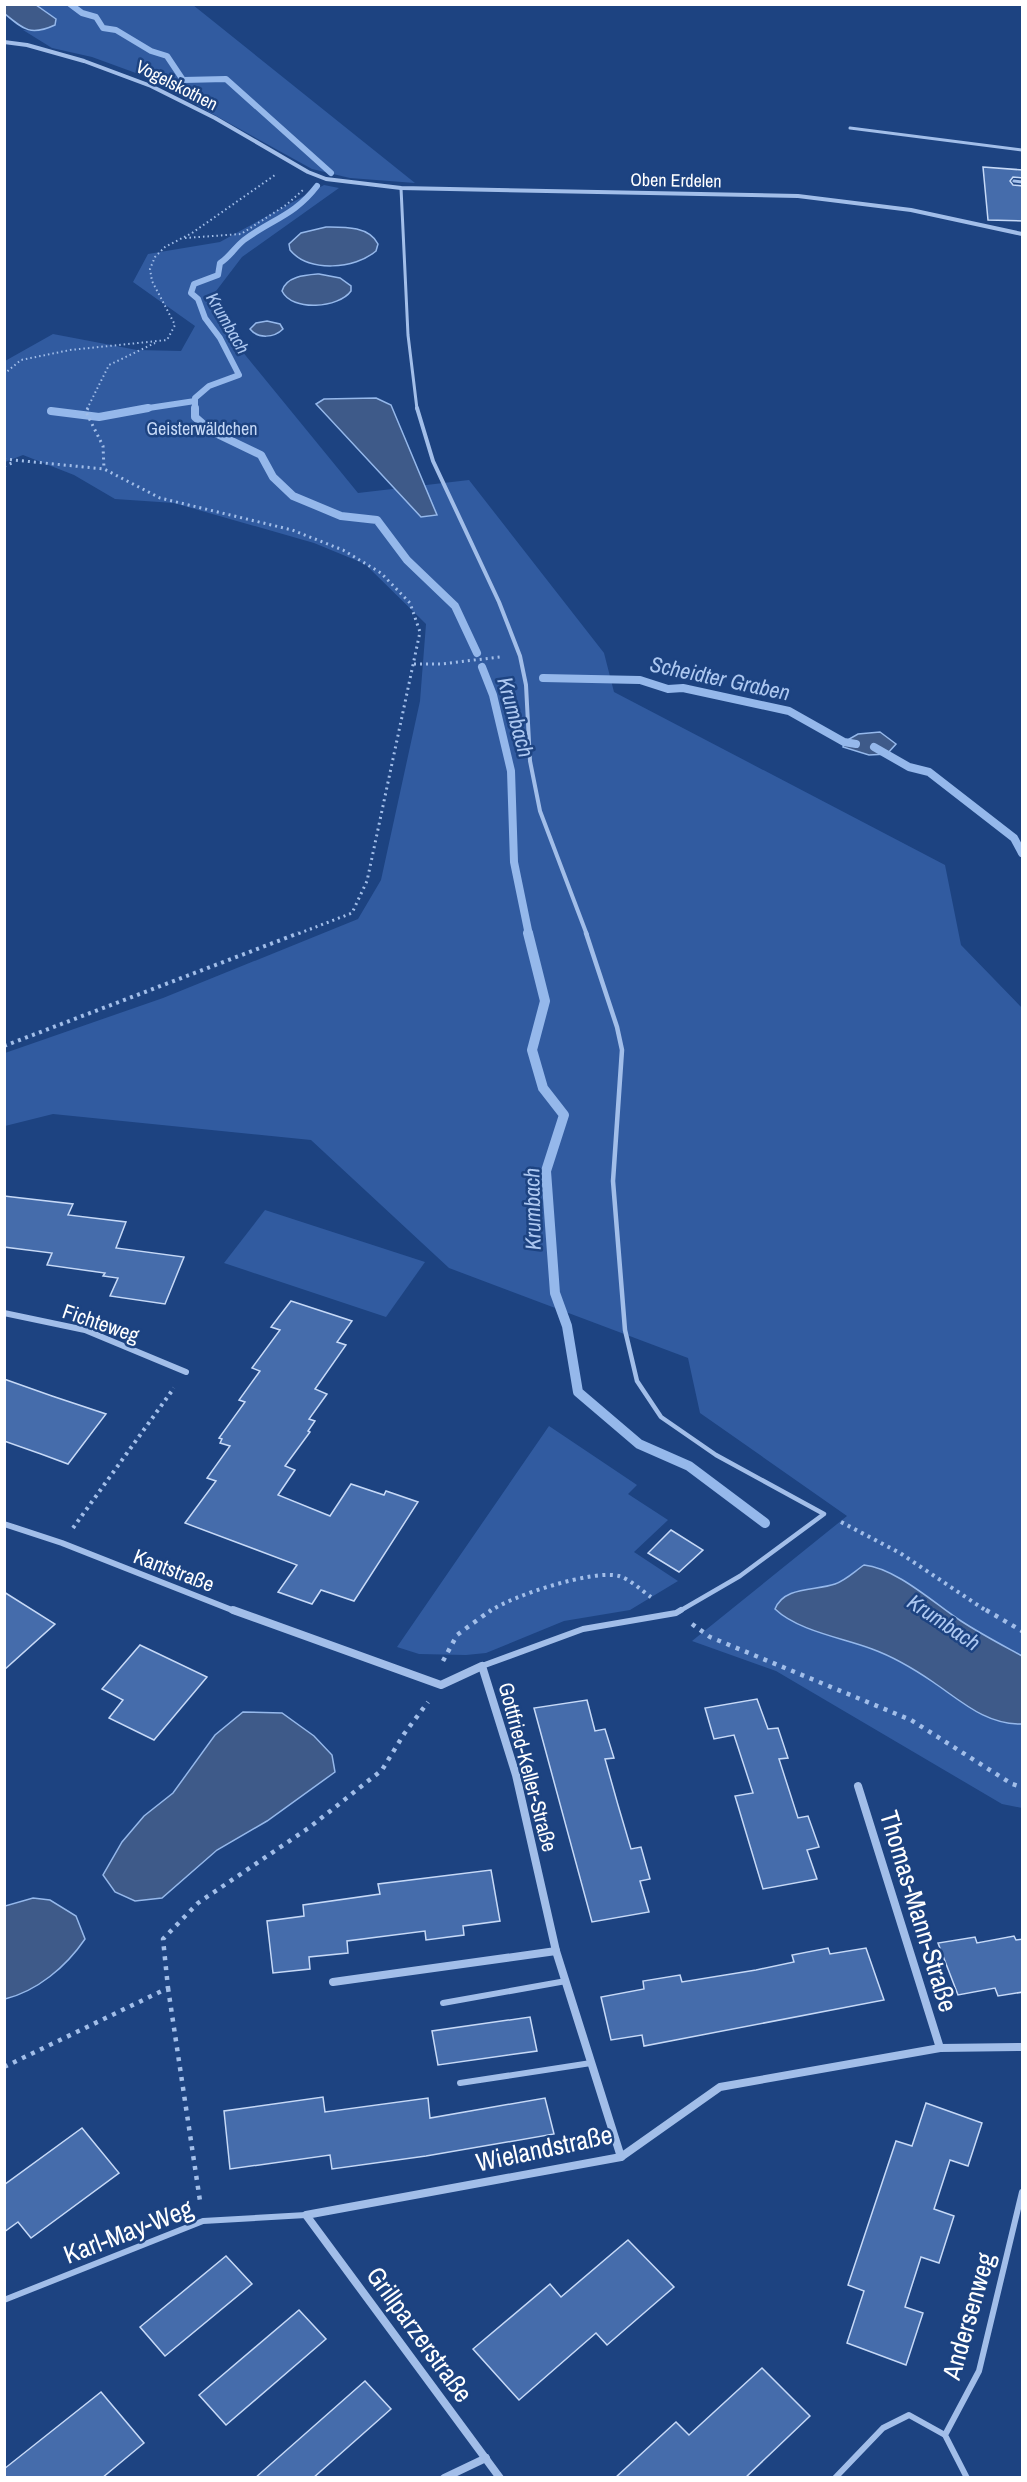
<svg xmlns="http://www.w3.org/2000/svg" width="1027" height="2482" font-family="'Archivo Narrow',sans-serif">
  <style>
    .green { fill: #315ba0 }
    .water { fill: #3e5a89; stroke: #95b8eb; stroke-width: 1.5 }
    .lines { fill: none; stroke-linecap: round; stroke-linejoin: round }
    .stream-far2 { stroke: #95b8eb; stroke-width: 6 }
    .stream-far1 { stroke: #95b8eb; stroke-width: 8 }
    .stream { stroke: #95b8eb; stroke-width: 10 }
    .building { fill: #456cab; stroke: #c6d9f7; stroke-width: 1.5 }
    .path-far3 { stroke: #a2bee9; stroke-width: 2; stroke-dasharray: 1.5 3; stroke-linecap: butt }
    .path-far2 { stroke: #a2bee9; stroke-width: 3; stroke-dasharray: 2 4; stroke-linecap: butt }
    .path-far1 { stroke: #a2bee9; stroke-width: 4; stroke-dasharray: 3 4.5; stroke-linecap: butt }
    .path { stroke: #a2bee9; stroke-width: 4.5; stroke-dasharray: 4 6; stroke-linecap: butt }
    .lane-far3 { stroke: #a2bee9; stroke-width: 3 }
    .lane-far2 { stroke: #a2bee9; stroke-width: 4 }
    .lane-far1 { stroke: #a2bee9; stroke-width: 4.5 }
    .lane { stroke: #a2bee9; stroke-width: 6 }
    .street-far2 { stroke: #a2bee9; stroke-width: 4 }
    .street-far1 { stroke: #a2bee9; stroke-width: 6 }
    .street { stroke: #a2bee9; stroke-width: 8 }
    .labels { text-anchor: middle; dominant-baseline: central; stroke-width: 5; stroke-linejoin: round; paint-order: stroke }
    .far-street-label { font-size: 18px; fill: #fff; stroke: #1d4381 }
    .far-water-label { font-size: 18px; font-style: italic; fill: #adc8f1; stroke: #1d4381 }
    .far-park-label { font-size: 18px; fill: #c6d9f7; stroke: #1d4381 }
    .street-label { font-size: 21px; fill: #fff; stroke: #1d4381 }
    .water-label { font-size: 22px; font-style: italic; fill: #adc8f1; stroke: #1d4381 }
    .near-street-label { font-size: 26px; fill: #fff; stroke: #1d4381 }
  </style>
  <rect width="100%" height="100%" fill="#1d4381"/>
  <g class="green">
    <path d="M36,5H193L415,183L350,178L312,169L144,76L92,57L52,48L23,30L40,31L55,25L56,19Z"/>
    <path d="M324,185L339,188L242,257L213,295L233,340L358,493L469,480L604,653L614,692L945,865L961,945L1022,1008V1808L1002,1804L776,1671L692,1641L847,1516L700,1413L688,1358L449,1268L311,1140L53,1114L5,1126V1053L163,998L358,919L381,880L420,701L426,624L365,564L314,543L174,503L115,499L74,475L23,455L5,462V361L53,334L137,350L181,351L195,326L133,282L148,254L220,242Z"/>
    <path d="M265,1210L425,1262L386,1317L224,1263Z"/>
    <path d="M549,1426L637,1485L628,1494L668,1520L634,1552L678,1581L630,1610L564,1621L486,1653L466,1655L419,1654L397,1647Z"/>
  </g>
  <g class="water">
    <path d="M4,5H36L56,19L55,25C31,36 24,30 5,14Z"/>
    <path d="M326,227C344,227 369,226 378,244L376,251C355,269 309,273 290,250L289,244L301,233Z"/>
    <path d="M319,274L340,278L351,286V291C339,308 292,312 282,291C286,276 306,275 319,274Z"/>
    <path d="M267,321L280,324L283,329C274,338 258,339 250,329L256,323Z"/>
    <path d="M376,398L391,405L437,515L421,517L316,404L324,399Z"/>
    <path d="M880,732L896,744L887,754L869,755L843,747L844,742L858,734Z"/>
    <path d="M864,1565C896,1568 935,1604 961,1621C981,1634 1002,1645 1022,1656V1724C986,1725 961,1701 933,1682C914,1669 894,1657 872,1649C843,1638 798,1631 775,1609C784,1586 815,1591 835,1584C846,1580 855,1571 864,1565Z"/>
    <path d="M243,1712L282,1713L314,1736L332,1755L335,1772L267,1821L217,1850L162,1898L135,1901L115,1892L103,1875L122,1842L144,1816L173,1793L215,1735Z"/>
    <path d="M33,1898L50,1900L76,1916L85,1939C66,1967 37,1991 5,1999V1906Z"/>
  </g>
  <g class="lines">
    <g class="stream-far2">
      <path d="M70,4L82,13L96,17L103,28L116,30L151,51L167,56L183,80L226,79L331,173"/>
      <path d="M142,409L195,401"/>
      <path d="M195,409V398L209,386L239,375L220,338L205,318L198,299L191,293L194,284L218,275L220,263C230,257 235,247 244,240C272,219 294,216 317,186"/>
    </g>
    <g class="stream-far1">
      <path d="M195,408V417L211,431L261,455L273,477L293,496L341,516L377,520L407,560L455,606L477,653"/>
      <path d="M51,411L99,417L148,408"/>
      <path d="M482,667L493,695L511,771L514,862L529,935"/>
      <path d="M543,678L640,680L668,689L683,688L789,711L844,742L856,744"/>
      <path d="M874,747L909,767L929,772L1014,838L1022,853"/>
    </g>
    <path class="stream" d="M528,933L545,1001L532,1050L543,1088L564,1115L546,1171L555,1293L567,1326L578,1392L639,1444L689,1466L765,1523"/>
  </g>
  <g class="building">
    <path d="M983,167L1023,170V178L1013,177L1010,181L1013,185L1023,186V221L988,220Z"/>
    <path d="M4,1196L73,1204L68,1215L126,1222L116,1248L184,1257L165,1304L110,1296L118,1278L103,1276L105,1273L47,1265L52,1253L4,1247Z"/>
    <path d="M291,1301L352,1321L337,1342L346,1345L315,1389L327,1394L309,1419L315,1421L308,1431L310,1432L285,1466L295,1470L278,1495L330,1516L351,1484L384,1495L386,1491L418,1502L354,1601L321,1590L312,1604L278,1592L297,1565L185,1523L216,1481L207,1478L230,1446L220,1443L222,1439L219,1438L245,1402L239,1400L260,1371L252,1368L280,1330L271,1327Z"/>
    <path d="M4,1379L52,1396L106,1414L68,1464L41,1454L4,1441Z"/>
    <path d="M671,1530L703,1550L679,1572L648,1553Z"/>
    <path d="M4,1592L55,1624L4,1670Z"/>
    <path d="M140,1645L207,1677L154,1740L109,1718L123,1700L102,1689Z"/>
    <path d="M757,1699L768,1729L778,1728L788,1758L779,1759L798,1818L808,1816L819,1847L807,1850L817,1879L763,1889L735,1796L753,1793L734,1735L714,1739L705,1708Z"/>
    <path d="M587,1700L595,1731L605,1729L614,1758L605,1759L618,1805L631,1849L641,1847L650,1879L640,1881L649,1912L592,1922L534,1708Z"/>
    <path d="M491,1870L500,1921L463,1926L464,1935L426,1940L425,1931L347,1941L348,1953L309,1957L310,1969L273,1973L267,1921L304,1916L303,1905L380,1894L378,1884Z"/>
    <path d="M1014,1936L1016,1940L1023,1939V1992L998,1996L995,1988L958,1995L938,1943L975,1937L977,1943Z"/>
    <path d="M828,1948L830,1954L866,1948L884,2000L644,2046L642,2035L611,2040L601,1997L644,1989L643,1981L680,1975L682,1982L756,1970L794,1962L792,1955Z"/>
    <path d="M530,2017L537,2051L438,2065L432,2031Z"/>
    <path d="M323,2097L325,2112L428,2098L430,2118L545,2098L554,2134L426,2156L332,2169L330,2155L230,2169L224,2111Z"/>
    <path d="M926,2103L982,2123L968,2166L950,2160L934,2209L954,2216L939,2263L921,2257L905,2307L923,2313L906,2365L847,2343L864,2291L848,2285L896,2141L912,2146Z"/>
    <path d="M82,2128L119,2173L31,2238L18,2222L4,2232V2185Z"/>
    <path d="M628,2240L674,2287L607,2345L596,2333L519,2400L473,2349L550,2284L561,2297Z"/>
    <path d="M226,2256L252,2284L165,2356L140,2327Z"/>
    <path d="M299,2310L326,2339L226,2425L199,2395Z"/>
    <path d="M762,2368L810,2416L745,2478H615L676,2422L689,2435Z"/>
    <path d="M365,2381L391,2409L313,2478H255Z"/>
    <path d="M101,2392L144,2443L102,2478H4V2469Z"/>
  </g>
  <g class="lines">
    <g class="path-far3">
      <path d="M185,238L241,234L286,205L303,190"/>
      <path d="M4,374L21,360L70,350L167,340L175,325L152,281L150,269L155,257L165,247L192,233L275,175"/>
      <path d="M4,388V392"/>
      <path d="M87,409L109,365L155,343"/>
    </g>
    <g class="path-far2">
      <path d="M88,408L86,412L103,446L104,469"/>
      <path d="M4,459L104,469L160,498L292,530L343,550L381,573L410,603L420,632L367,881L352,913L295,935"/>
      <path d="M4,466L15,462"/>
      <path d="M414,664H441L500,657"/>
    </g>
    <g class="path-far1">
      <path d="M4,1046L299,933"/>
      <path d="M841,1522L900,1553L988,1612"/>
      <path d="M73,1528L174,1388"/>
      <path d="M489,1612C510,1596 594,1569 619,1576C630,1579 642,1591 651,1597"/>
    </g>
    <g class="path">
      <path d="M986,1610L1022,1631"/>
      <path d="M692,1624L710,1637L911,1720L1012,1784L1022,1787"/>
      <path d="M443,1661L457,1635L491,1610"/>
      <path d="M168,1988L200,2201"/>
      <path d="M4,2067L168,1988L163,1939L198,1903L310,1827L382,1770L404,1734L428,1702"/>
    </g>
    <g class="lane-far3">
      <path d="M850,128L1022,150"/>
      <path d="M1014,181L1022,182"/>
      <path d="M401,188L408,335L417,409"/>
    </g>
    <path class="lane-far2" d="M417,408L433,461L499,602L520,656L526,685L530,761L540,811L587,935"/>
    <path class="lane-far1" d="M586,933L617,1027L622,1050L613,1181L625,1330L637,1381L661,1417L716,1455L824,1514L740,1576L678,1612"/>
    <g class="lane">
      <path d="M482,1666L583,1629L676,1613L681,1610"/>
      <path d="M443,2003L566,1981"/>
      <path d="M460,2083L591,2063"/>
      <path d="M4,2300L203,2221L306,2215"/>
      <path d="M835,2478L883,2428L909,2415L945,2435"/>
      <path d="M967,2478L945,2435L979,2371L1022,2192"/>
    </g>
    <path class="street-far2" d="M4,42L27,45L84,61L151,86L215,118L308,172L326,179L401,188L798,196L911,210L1022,234"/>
    <g class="street-far1">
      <path d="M4,1313L85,1330L186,1372"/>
      <path d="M4,1524L62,1543L237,1612"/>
    </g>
    <g class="street">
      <path d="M233,1610L441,1685L482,1666L516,1775L556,1951L621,2157"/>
      <path d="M858,1786L940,2048"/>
      <path d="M333,1982L556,1951"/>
      <path d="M444,2478L486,2458"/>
      <path d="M500,2478L306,2215L621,2157L720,2087L940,2048L1022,2047"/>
    </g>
  </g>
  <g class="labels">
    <g class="far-street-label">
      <text transform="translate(177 85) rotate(27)">Vogelskothen</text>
      <text transform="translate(676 180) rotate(1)">Oben Erdelen</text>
    </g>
    <g class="far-water-label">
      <text transform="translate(228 323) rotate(60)">Krumbach</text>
    </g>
    <g class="far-park-label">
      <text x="202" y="428">Geisterwäldchen</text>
    </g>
    <g class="street-label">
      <text transform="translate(101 1323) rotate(19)">Fichteweg</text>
      <text transform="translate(174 1570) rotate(21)">Kantstraße</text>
      <text transform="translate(528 1767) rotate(75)">Gottfried-Keller-Straße</text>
    </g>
    <g class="water-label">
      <text transform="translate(720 678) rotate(12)">Scheidter Graben</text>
      <text transform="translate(516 717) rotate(74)">Krumbach</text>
      <text transform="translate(532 1209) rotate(-91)">Krumbach</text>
      <text transform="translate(944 1622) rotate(34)">Krumbach</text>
    </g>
    <g class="near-street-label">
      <text transform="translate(919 1911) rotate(73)">Thomas-Mann-Straße</text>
      <text transform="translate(544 2148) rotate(-12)">Wielandstraße</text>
      <text transform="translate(128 2231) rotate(-21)">Karl-May-Weg</text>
      <text transform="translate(968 2316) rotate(-74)">Andersenweg</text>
      <text transform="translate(420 2334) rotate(54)">Grillparzerstraße</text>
    </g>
  </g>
  <rect width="1027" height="2482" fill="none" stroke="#ffffff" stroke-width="12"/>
</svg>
